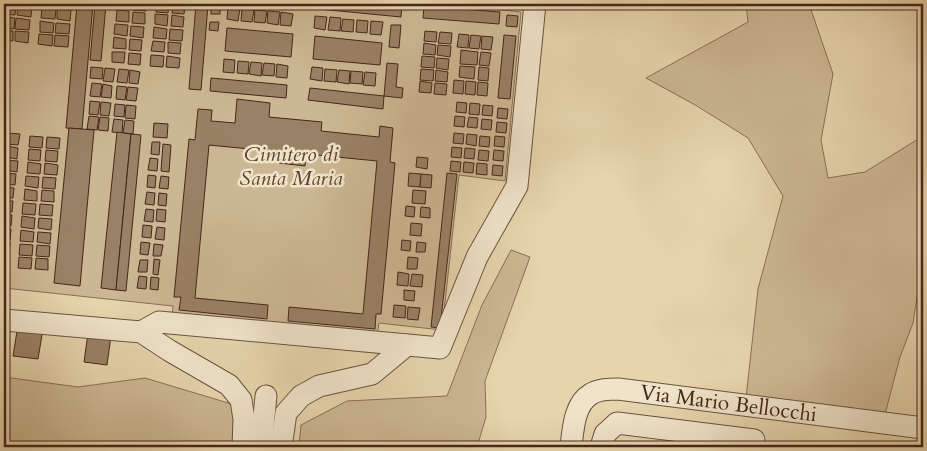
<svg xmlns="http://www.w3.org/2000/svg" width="927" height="451" font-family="Cardo,serif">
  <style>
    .green { fill: #cbb793; stroke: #886f56 }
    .building { fill: #998165; stroke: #452719 }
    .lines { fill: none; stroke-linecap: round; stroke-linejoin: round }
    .minor-casing { stroke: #6d523e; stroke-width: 23 }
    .minor { stroke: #efe3c9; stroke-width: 21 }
    .labels { text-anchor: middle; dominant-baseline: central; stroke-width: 5; stroke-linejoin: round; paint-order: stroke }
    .park-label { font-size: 21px; font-style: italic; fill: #604431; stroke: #efe3c9 }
    .street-label { font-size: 21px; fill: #452719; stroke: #efe3c9 }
  </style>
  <rect width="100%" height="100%" fill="#e6d4ac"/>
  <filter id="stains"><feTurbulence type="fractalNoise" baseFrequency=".004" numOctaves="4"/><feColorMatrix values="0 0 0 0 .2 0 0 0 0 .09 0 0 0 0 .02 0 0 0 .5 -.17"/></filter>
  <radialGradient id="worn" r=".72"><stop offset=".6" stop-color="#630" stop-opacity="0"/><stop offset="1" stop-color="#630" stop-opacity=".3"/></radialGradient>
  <g class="green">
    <path d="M4,4H493V9L521,12L505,181L459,175L442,330L379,323L377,337L172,318L173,306L4,288Z"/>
    <path d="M746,4H809L833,74L821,140L828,178L865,172L923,136V298L917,297L913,323L900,357L885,414L746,398L758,289L783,196L748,138L697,106L646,78L748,22Z"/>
    <path d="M511,250L530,257L485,381L486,417L477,447H299L301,425L347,401L447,396L482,305Z"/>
    <path d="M4,377L78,387L145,378L235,405L234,447H4Z"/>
  </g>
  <g class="building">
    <path d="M4,4L16,5L15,15L4,14Z"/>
    <path d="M77,4H93L82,129L66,128Z"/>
    <path d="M95,4H106L101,61L90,60Z"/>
    <path d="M117,4H130V9L117,8Z"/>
    <path d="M134,4H146V11L133,10Z"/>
    <path d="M156,4H169L168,13L156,12Z"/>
    <path d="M173,4H185L184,14L172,13Z"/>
    <path d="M196,4L208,5L201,90L189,89Z"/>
    <path d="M267,4H402L401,17Z"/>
    <path d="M18,5L32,6L31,17L17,15Z"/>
    <rect x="211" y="6" width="9" height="8"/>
    <path d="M424,6L500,12L499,24L423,18Z"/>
    <path d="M42,7L56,9L55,19L41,18Z"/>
    <path d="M228,7L240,8L238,21L227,19Z"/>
    <path d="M57,9L71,10L70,21L57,19Z"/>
    <path d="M242,9L254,10L252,22L241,21Z"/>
    <path d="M117,10L129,11V22L116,21Z"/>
    <path d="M255,10L267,11L265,23L254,22Z"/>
    <path d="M268,11L280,12L278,25L267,23Z"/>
    <path d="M133,12L145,13V24L132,23Z"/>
    <path d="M281,12L293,14L291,26L280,25Z"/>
    <path d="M155,14L168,15L167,26L155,24Z"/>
    <path d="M172,15L184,17L183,27L171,26Z"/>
    <path d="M507,15L518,16L517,27L506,26Z"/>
    <path d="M315,16L327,17L325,30L314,28Z"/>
    <path d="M4,17L15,18L14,29L4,28Z"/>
    <path d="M330,17L341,18L340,31L328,30Z"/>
    <path d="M16,18L30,20L29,30L15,29Z"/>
    <path d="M343,19L354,20L353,32L341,31Z"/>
    <path d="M357,20L368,21L367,33L356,32Z"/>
    <path d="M40,21L54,23L53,33L40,32Z"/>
    <path d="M371,21L383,22L381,35L370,34Z"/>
    <path d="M210,22H219L218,31L209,30Z"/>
    <path d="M56,23L70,24L69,34L55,33Z"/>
    <path d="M115,24L128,25L127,36L114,34Z"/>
    <path d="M391,25H401L399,48L389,47Z"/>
    <path d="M131,26L144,27L143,38L130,36Z"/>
    <path d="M154,27L167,29L166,39L153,38Z"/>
    <path d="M227,28L293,34L291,57L225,51Z"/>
    <path d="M170,29L183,30L182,41L169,40Z"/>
    <path d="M4,30L13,31V41L4,40Z"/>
    <path d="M15,31L29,32L28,43L15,41Z"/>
    <path d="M425,31L437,32L436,42L424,41Z"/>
    <path d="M440,32L452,33L451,44L438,43Z"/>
    <path d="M39,34L53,35L52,46L38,44Z"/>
    <path d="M459,34L469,35L468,48L457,47Z"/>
    <path d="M55,35L69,36L68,47L54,46Z"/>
    <path d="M471,35L481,36L479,49L469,48Z"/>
    <path d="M504,35L516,36L510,99L498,98Z"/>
    <path d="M315,36L382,43L380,65L313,59Z"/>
    <path d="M482,36L493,37L491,50L481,49Z"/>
    <path d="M114,37L126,39V49L113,48Z"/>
    <path d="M130,39L142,40L141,51L129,50Z"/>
    <path d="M153,41L165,42L164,52L151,51Z"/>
    <path d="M168,42L181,43L180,54L168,53Z"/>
    <path d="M424,43L436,45L435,55L423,54Z"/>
    <path d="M438,45L451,46L450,57L437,55Z"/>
    <path d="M461,50L478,52L477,65L460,64Z"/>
    <path d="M112,52H125L124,63L112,62Z"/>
    <path d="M481,52L491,53L489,66L479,65Z"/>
    <path d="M129,53L141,54L140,65L128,64Z"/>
    <path d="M151,55L164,56L163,67L150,66Z"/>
    <path d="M167,56L180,58L179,68L166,67Z"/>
    <path d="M422,56L435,57L434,68L421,67Z"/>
    <path d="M437,58L449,59L448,70L436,68Z"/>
    <path d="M224,59L235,60L234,73L223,72Z"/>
    <path d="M238,61L249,62L248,74L237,73Z"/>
    <path d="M251,62L262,63L261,76L249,74Z"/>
    <path d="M264,63L275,64L274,76L262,75Z"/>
    <path d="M387,63L398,64L396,87L403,88L402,98L384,96Z"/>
    <path d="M277,64L288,66L287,78L276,77Z"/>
    <path d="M460,66L475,67L474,79L459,77Z"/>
    <path d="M91,67L103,68L102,79L90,78Z"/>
    <path d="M312,67L323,68L322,81L310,79Z"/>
    <path d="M479,67L489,68L488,81L478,80Z"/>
    <path d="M105,68L115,69L113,82L103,81Z"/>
    <path d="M119,69L129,70L127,83L117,82Z"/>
    <path d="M325,69L337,70L336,82L324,81Z"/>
    <path d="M421,69L434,70L433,81L420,80Z"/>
    <path d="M130,70L140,72L138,84L129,83Z"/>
    <path d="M339,70L350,71L349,84L337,82Z"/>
    <path d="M436,70L448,72L447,82L435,81Z"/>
    <path d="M351,71L363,72L362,84L350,83Z"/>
    <path d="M365,72L376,73L375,86L363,85Z"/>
    <path d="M211,78L287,85L286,98L210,91Z"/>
    <path d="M454,80L464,81L463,94L453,93Z"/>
    <path d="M420,81L432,83L431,93L419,92Z"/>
    <path d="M466,81L476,82L475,95L465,94Z"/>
    <path d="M478,82L488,83L487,96L477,95Z"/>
    <path d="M92,83L102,84L100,97L90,96Z"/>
    <path d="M435,83L447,84L446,95L434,94Z"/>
    <path d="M103,84L112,86L111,98L101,97Z"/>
    <path d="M117,86L127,87L125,100L116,99Z"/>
    <path d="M128,87L138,88L136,101L126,100Z"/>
    <path d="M310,88L384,96L383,109L308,100Z"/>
    <path d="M237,99L270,103L269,117L322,122L321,131L379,137L380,126L393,128L390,162L395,163L381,314H376L375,329L288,321L289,307L363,314L377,161L306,154L305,166L279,163L280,152L209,145L195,298L268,305L267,319L179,310L181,297H174L189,139L195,140L198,109L212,110L211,121L235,123Z"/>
    <path d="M90,101L100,102L98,115L89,114Z"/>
    <path d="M101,102L111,103L109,116L100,115Z"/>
    <path d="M457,102L467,103L466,113L456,112Z"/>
    <path d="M470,103L480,104L479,115L469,114Z"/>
    <path d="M115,104L125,105L124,117L114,116Z"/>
    <path d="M126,105L136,106L135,119L125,118Z"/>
    <path d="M483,105L493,106L492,116L482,115Z"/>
    <path d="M498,108L508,109L507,119L497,118Z"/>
    <path d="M89,116L99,117L97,130L87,129Z"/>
    <path d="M455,116L465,117L464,127L454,126Z"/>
    <path d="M100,117L109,118L108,131L98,130Z"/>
    <path d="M469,117L478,118L477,128L467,127Z"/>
    <path d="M114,119L123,120L122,133L112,132Z"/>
    <path d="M482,119L492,120L491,130L481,129Z"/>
    <path d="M125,120L134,121L133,134L123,133Z"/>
    <path d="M497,122L507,123L506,133L496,132Z"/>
    <path d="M154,123L168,124L167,138L153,137Z"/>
    <path d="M69,128L94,130L80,286L54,283Z"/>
    <path d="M117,132L131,134L116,290L101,288Z"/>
    <path d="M7,133L20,134L18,145L6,144Z"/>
    <path d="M454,133L464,134L463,144L453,143Z"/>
    <path d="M131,134L141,135L126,291L116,290Z"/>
    <path d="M467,134L477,135L476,146L466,144Z"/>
    <path d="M30,136L43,137L42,148L29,147Z"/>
    <path d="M480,136L490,137L489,147L479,146Z"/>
    <path d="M495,136L505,137L504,147L494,146Z"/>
    <path d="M47,137L60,138L59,149L46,148Z"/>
    <path d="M152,142H160L159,155L151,154Z"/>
    <path d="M163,144L171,145L169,172L161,171Z"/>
    <path d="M6,146L18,148L17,159L5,157Z"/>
    <path d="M452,147L462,148L461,158L451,157Z"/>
    <path d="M465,148L475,149L474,159L464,158Z"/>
    <path d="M29,149L41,150L40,161L28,160Z"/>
    <path d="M46,150L58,151L57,162L45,161Z"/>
    <path d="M479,150L489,151L488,161L478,160Z"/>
    <path d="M494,150L504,151L503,161L493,160Z"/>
    <path d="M417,157L428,158L427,169L416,167Z"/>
    <path d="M150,158L158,159L157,171L148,170Z"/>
    <path d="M5,160L18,161L17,172L4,170Z"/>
    <path d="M451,161L461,162L460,172L450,171Z"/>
    <path d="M28,162L41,164L40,174L27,173Z"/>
    <path d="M464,162L474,163L473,173L463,172Z"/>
    <path d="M45,163L58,165L57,175L44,174Z"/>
    <path d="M477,163L487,164V175L476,174Z"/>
    <path d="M493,165L503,166L502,176L492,175Z"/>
    <path d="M4,173L16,174L15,185L4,184Z"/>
    <path d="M409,173L421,174L420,187L408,186Z"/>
    <path d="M447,173L457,174L440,328L431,327Z"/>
    <path d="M421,174L432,175L431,188L420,187Z"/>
    <path d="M148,175L156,176L155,188L147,187Z"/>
    <path d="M26,176L39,177L38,188L25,186Z"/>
    <path d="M161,176L169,177L168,189L159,188Z"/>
    <path d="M43,177L56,178L55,189L42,188Z"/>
    <path d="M4,187L14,188L13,198H4Z"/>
    <path d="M25,189L37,191V201L24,200Z"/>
    <path d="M42,190L54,191V202L41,201Z"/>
    <path d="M413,190L426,191L425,204L412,203Z"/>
    <path d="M147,192L155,193L154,205L145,204Z"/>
    <path d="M159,193L167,194L166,206L158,205Z"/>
    <path d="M4,201H13L12,212H4Z"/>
    <path d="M23,203L36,204L35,215L22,214Z"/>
    <path d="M40,204L53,205L52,216L39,215Z"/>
    <path d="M406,206L415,207L414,217L405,216Z"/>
    <path d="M421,207L430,208V218L420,217Z"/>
    <path d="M146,209L154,210L153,222L144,221Z"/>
    <path d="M157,209L166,210L165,222L156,221Z"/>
    <path d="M4,214L12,215L11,226L4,225Z"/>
    <path d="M22,216L35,218L34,229L21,227Z"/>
    <path d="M39,218L52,219L51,230L38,228Z"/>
    <path d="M411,223L422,224L421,236L410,235Z"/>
    <path d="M143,225L152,226L151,238L142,237Z"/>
    <path d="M157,227L165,228L164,240L155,239Z"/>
    <path d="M4,228L11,229L10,240L4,239Z"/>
    <path d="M21,230L34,232L33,242L20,241Z"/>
    <path d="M38,232L51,233L50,244L37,242Z"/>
    <path d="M402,240L411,241L410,251L401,250Z"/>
    <path d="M4,241L10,242L9,253L4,252Z"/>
    <path d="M141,242L150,243L148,255L140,254Z"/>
    <path d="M417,242L426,243L425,252H416Z"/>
    <path d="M20,244L33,245L32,256L19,255Z"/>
    <path d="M154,244L163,245L161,256H153Z"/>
    <path d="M37,245L50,246L49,257L36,256Z"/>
    <rect x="4" y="255" width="4" height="11"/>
    <path d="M19,257L32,258L31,269L18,268Z"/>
    <path d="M408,257L418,258L417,269H407Z"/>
    <path d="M36,258L48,259V270L35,269Z"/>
    <path d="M154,259L160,260L158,275L153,274Z"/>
    <path d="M140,260H148L147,272H138Z"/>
    <path d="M398,272L409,274L408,286L397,285Z"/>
    <path d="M412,274L423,275L422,287L410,286Z"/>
    <path d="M139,276L147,277L146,289L137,288Z"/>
    <path d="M151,277L159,278L158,290L150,289Z"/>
    <path d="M404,290L415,291L414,301L404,300Z"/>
    <path d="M394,305L406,306L405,318L393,317Z"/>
    <path d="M408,307L420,308L418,320L407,319Z"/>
    <path d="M18,325L43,329L38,359L13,356Z"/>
    <path d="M88,333L111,336L107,365L84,362Z"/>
  </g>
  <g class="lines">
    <g class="minor-casing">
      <g id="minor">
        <path d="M4,320L141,332L170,351L229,385L241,400L244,419L243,447"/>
        <path d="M141,332L159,322L440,348L477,257L517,186L535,4"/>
        <path d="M261,447L266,396"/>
        <path d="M281,447L286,413L301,396L319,386L372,374L407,345"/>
        <path id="s1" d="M571,447C573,430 574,404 591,394C599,389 609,389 618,389L923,428"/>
        <path d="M601,447L605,434L617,423L754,440L753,447"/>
      </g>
    </g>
    <use href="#minor" class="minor"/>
  </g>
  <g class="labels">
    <g class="park-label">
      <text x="291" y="154">Cimitero di<tspan x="291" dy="24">Santa Maria</tspan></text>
    </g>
    <g class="street-label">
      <text stroke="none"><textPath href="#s1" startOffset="198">Via Mario Bellocchi</textPath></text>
    </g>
  </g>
  <rect width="927" height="451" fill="none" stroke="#e6d4ac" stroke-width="20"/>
  <rect x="5" y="5" width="917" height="441" fill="none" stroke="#452719" stroke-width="2.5"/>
  <rect x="10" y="10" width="907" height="431" fill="none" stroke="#452719"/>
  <rect width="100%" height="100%" filter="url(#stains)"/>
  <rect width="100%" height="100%" fill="url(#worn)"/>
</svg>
